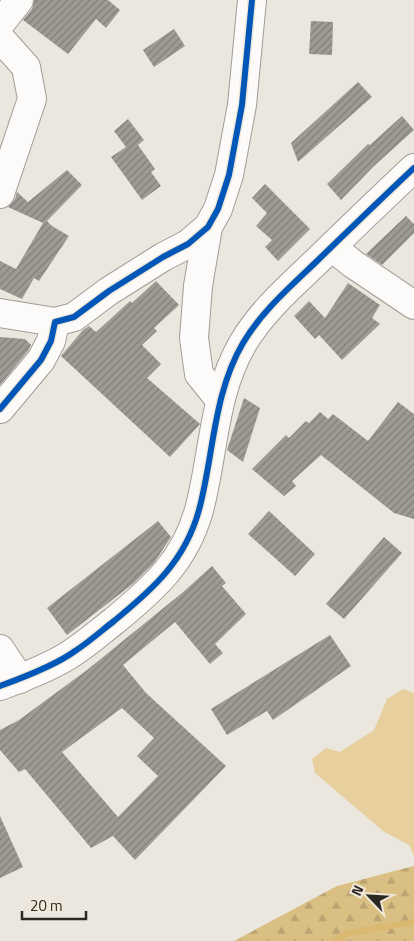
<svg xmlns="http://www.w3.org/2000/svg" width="414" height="941" font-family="'Titillium Web',sans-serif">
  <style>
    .grass { fill: #e8cf9e }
    .forest { fill: url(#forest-firs) }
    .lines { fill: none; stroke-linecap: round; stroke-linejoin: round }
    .stream { stroke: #dcb970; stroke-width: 6 }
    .building { fill: url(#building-hatch); fill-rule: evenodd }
    .minor-casing { stroke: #a09d97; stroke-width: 30 }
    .minor { stroke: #fcfbfa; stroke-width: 28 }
    .cycleway-casing { stroke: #f1e8d9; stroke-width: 9 }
    .cycleway { stroke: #0057b8; stroke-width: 6 }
  </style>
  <defs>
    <pattern id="forest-firs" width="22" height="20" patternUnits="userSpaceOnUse" patternTransform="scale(1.25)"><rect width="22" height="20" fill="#dabf83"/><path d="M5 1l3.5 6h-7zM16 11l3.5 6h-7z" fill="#bba471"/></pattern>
    <pattern id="building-hatch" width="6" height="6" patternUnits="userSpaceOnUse" patternTransform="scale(1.25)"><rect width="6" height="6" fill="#9d9b94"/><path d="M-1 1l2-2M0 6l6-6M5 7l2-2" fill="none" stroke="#807e78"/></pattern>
  </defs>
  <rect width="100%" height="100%" fill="#ebe7df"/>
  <path class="grass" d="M403,689L414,693V856L409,845L383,831L315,773L312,759L326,748L340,752L374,730L387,699Z"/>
  <path class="forest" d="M414,866V941H234L337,886Z"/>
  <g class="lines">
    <path class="stream" d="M336,941L348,933L414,922"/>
  </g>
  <g class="building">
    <path d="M34,0H108L120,10L106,28L96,19L68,54L23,20L32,9Z"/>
    <path d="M311,21L333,22L332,55L309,54Z"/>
    <path d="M174,29L185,46L154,67L143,50Z"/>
    <path d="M358,82L372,97L298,162L291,143Z"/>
    <path d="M402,116L414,130L374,166L341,200L327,184L368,144L370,145Z"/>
    <path d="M128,119L144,140L138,145L155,169L151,172L161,186L142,200L111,157L126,147L114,131Z"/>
    <path d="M67,170L82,185L47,221L52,226L69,236L39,281L34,278L22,299L0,289V261L16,269L43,223L8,207L15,199L17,192L28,202Z"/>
    <path d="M265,184L310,229L278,261L265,247L272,240L256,226L267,213L252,198Z"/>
    <path d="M406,216L414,224V233L382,265L366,254Z"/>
    <path d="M156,281L179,305L154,328L157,331L142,345L161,364L147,378L200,424L170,457L61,356L83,330L89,326L96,332L130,301L132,303Z"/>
    <path d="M348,283L380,305L372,318L380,324L342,360L319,335L315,339L294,316L309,301L325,318Z"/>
    <path d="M0,337L25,339L31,345L28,351L0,385Z"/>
    <path d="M244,398L260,408L243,462L227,450Z"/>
    <path d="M398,402L414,414V519L394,513L321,455L292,481L296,486L284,496L252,469L286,435L289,438L306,421L309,423L320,412L328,419L333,414L368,441Z"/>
    <path d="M269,511L315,554L295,576L248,534Z"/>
    <path d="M158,521L171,537L154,563L134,583L67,635L47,608Z"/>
    <path d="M384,537L402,553L344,619L326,604Z"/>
    <path d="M212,566L226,583L222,586L246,614L215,644L223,653L210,664L175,622L123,665L146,693L226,766L135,860L113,836L91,848L25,769L19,772L0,750V730L19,720L87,670L182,593ZM122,708L154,738L137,756L158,776L118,817L62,752Z"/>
    <path d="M330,635L351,666L273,720L267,711L227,735L211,709Z"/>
    <path d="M0,816L23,867L0,878Z"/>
  </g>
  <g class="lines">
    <g class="minor-casing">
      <g id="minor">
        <path d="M0,24L19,0"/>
        <path d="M0,38L26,67L32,99L0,194"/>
        <path d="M208,227L198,286L194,338L199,374L220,400"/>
        <path d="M332,247L353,264L414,305"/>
        <path d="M0,313L55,322"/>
        <path d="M0,409L41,360L51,341L55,322L74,317L109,291L163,257L188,244L208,227L218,209L229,175L242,105L252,0"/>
        <path d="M0,649L20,679"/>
        <path d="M0,686C22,678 56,665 75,651C89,642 101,631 114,621C153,589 185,561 199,510C214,454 213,394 243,343C262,311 290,287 316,262C349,230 381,199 414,168"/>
      </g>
    </g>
    <use href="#minor" class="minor"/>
    <g class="cycleway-casing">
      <g id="cycleway">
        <path d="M0,409L41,360L51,341L55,322L74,317L109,291L163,257L188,244L208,227L218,209L229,175L242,105L252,0"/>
        <path d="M0,686C22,678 56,665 75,651C89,642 101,631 114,621C153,589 185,561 199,510C214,454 213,394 243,343C262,311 290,287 316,262C349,230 381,199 414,168"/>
      </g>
    </g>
    <use href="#cycleway" class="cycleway"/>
  </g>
  <g transform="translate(369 896) rotate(295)" stroke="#f1e8d9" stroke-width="4" paint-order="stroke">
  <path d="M0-4L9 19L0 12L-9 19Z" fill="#2b2822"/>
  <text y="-8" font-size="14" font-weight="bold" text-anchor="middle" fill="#2b2822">N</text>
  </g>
  <path d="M22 911v8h64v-8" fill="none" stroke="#2b2822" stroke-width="2.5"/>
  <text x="30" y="911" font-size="15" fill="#2b2822" stroke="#f1e8d9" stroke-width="4" paint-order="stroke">20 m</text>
</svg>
